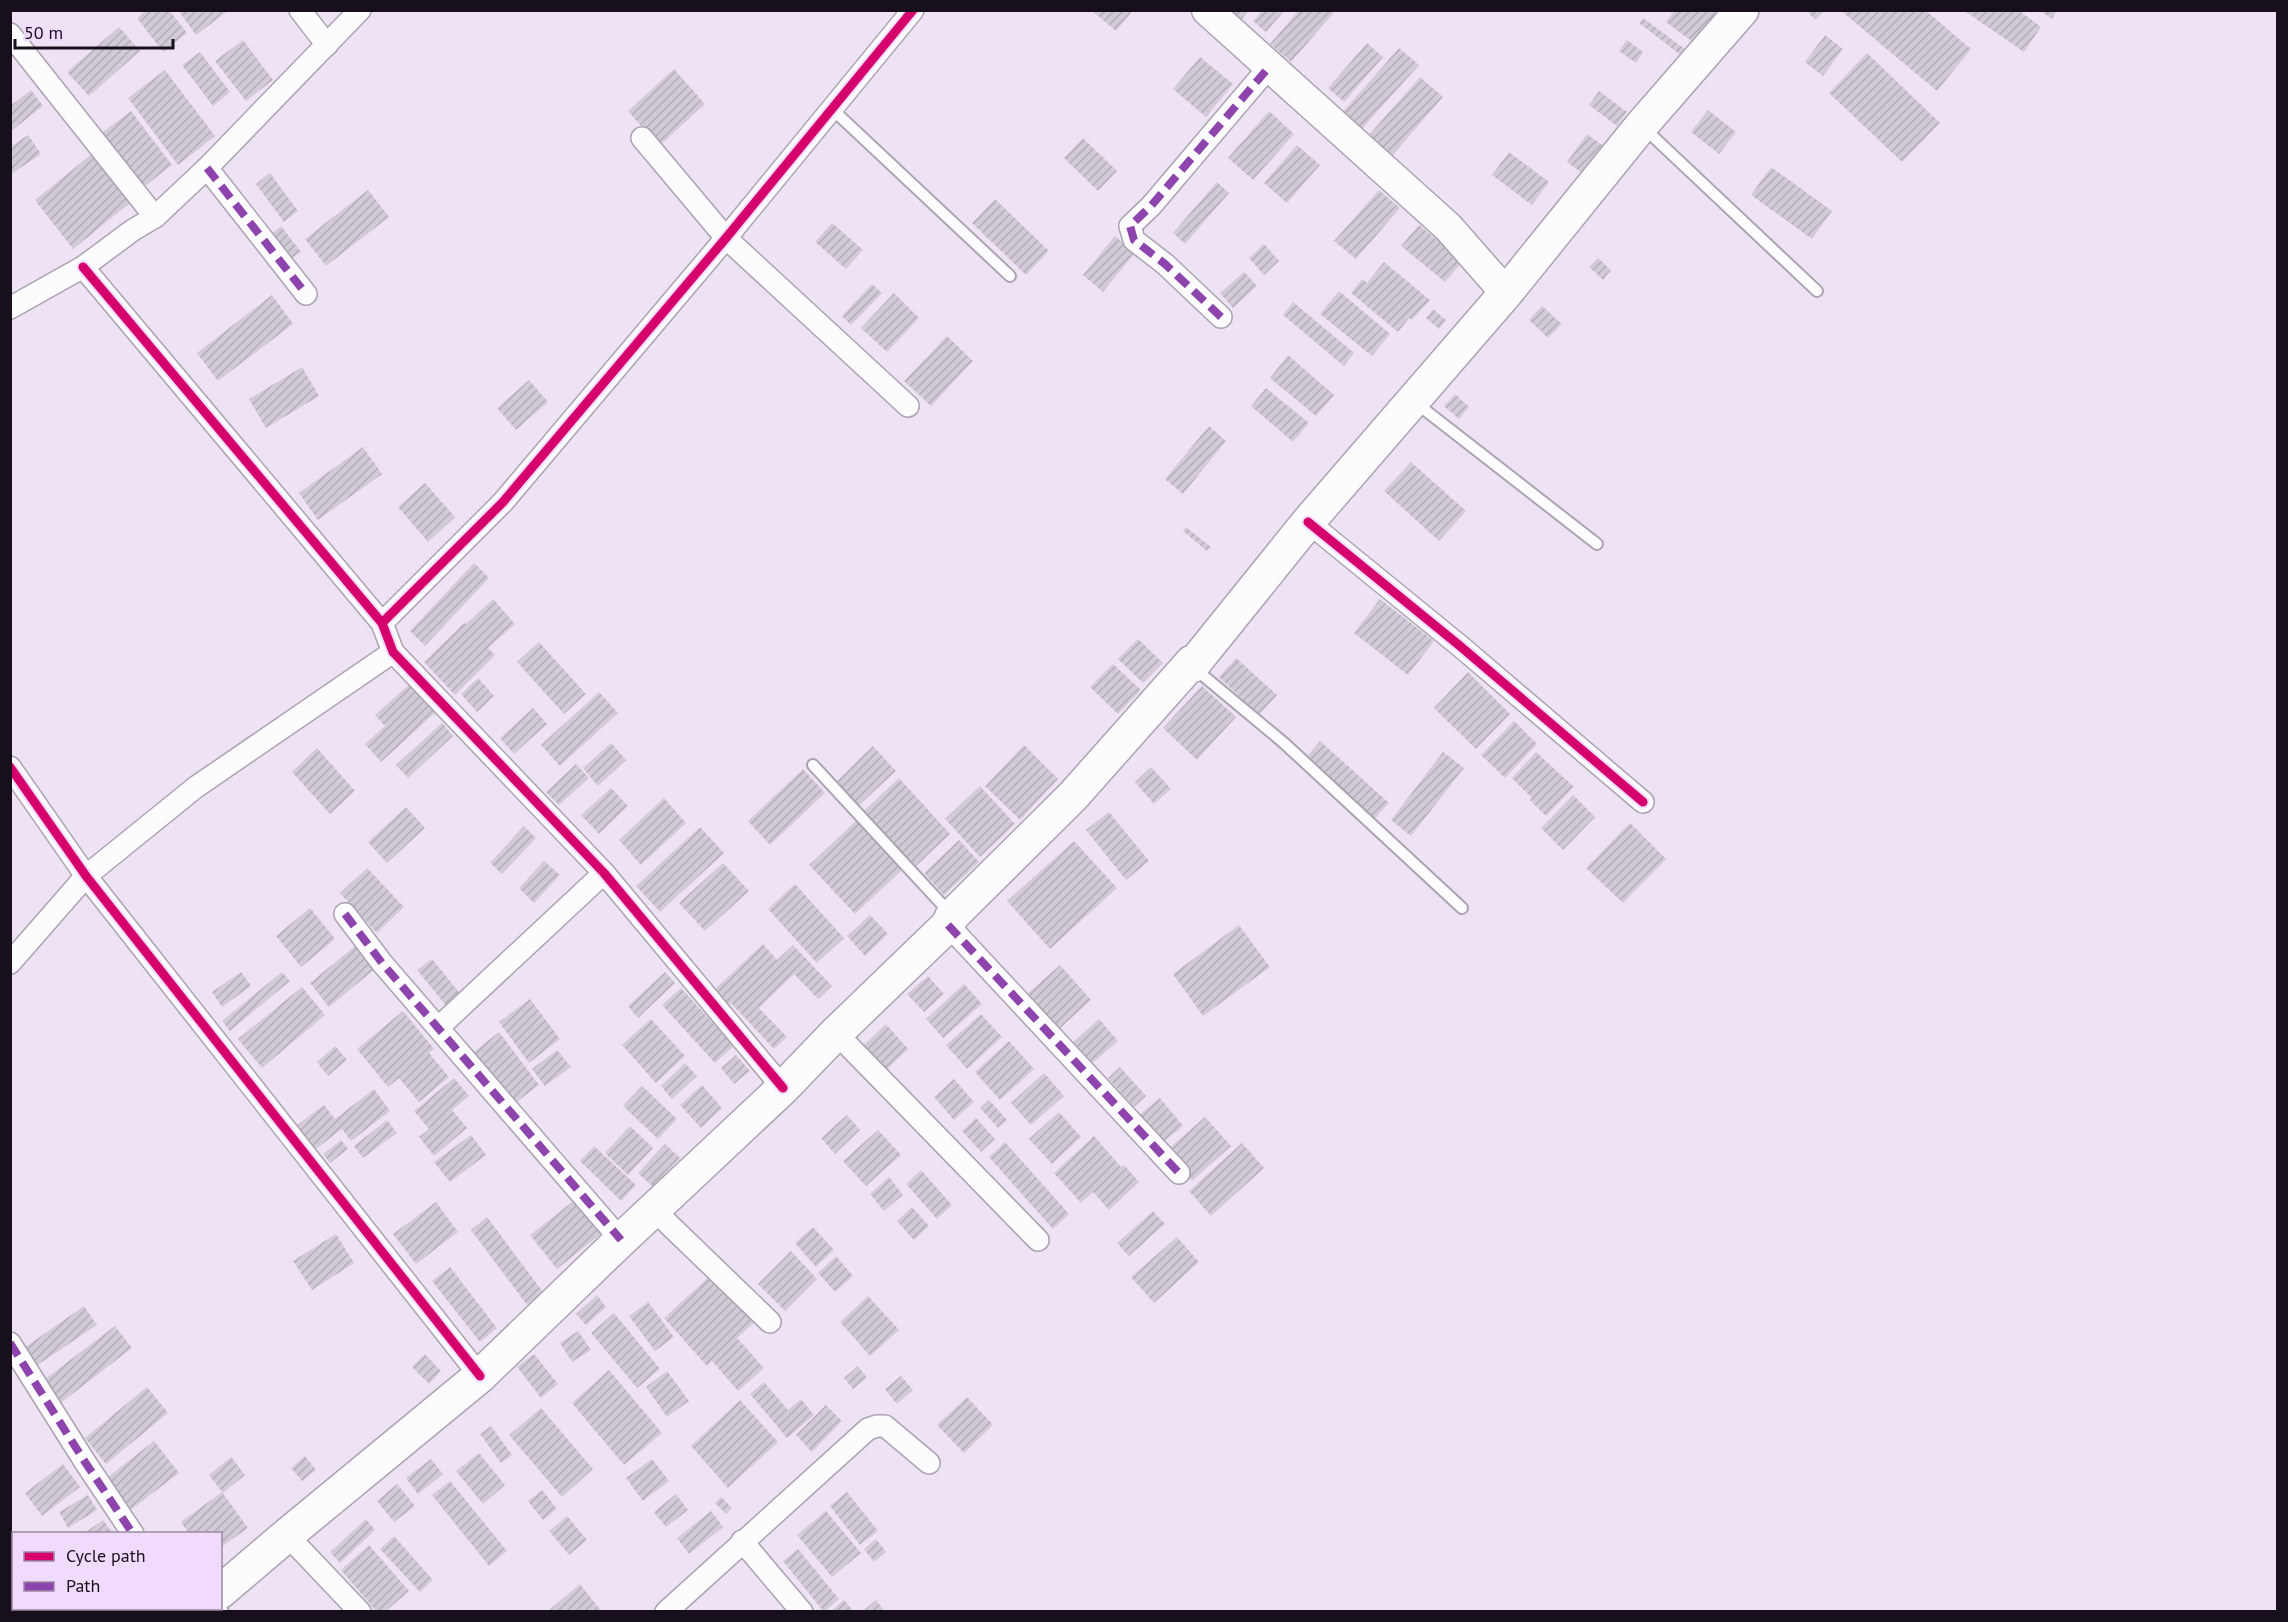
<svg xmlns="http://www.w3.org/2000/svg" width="2288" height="1622" font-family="'PT Sans',sans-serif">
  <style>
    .building { fill: url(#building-hatch) }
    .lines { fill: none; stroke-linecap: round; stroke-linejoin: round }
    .lane-casing { stroke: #aca3b1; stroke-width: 14 }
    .street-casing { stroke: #aca3b1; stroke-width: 24 }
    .secondary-casing { stroke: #aca3b1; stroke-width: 33 }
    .highway-casing { stroke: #aca3b1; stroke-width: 36 }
    .lane { stroke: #fcfbfd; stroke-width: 10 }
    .street { stroke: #fcfbfd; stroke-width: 21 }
    .secondary { stroke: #fcfbfd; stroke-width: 30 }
    .highway { stroke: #fcfbfd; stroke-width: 33 }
    .quiet { stroke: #8e44ad; stroke-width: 8; stroke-dasharray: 15 8; stroke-linecap: butt }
    .cycleway-casing { stroke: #f1dbfc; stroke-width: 13 }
    .cycleway { stroke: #d6006c; stroke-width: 9 }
  </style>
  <defs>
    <pattern id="building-hatch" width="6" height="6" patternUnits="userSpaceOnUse" patternTransform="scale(1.5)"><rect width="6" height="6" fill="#d3cad8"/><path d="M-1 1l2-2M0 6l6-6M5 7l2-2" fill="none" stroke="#b4acb9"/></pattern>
  </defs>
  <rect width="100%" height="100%" fill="#eee3f4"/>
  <g class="building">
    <path d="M146,10H169L187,33L163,52L137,18Z"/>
    <path d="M178,10H229L196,35Z"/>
    <path d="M1091,10H1133L1116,31Z"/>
    <path d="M1230,10H1249L1241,20Z"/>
    <path d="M1263,10H1285L1266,32L1253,21Z"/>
    <path d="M1299,10H1336L1291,62L1270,44Z"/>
    <path d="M1675,10H1717L1694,43L1666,22Z"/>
    <path d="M1806,10H1825L1815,20Z"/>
    <path d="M1840,10H1925L1971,49L1937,91Z"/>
    <path d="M1963,10H2018L2041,27L2024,52Z"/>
    <path d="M2039,10H2057L2052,19Z"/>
    <path d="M1643,18L1686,50L1682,56L1639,23Z"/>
    <path d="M119,27L140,51L89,96L67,72Z"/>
    <path d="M1825,35L1843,49L1823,76L1805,62Z"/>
    <path d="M243,40L273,80L246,101L215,61Z"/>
    <path d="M1627,40L1643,52L1636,63L1619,51Z"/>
    <path d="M1367,43L1383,57L1344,102L1328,88Z"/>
    <path d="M1399,48L1419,65L1360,131L1341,114Z"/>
    <path d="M200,52L230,92L213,106L182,65Z"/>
    <path d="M1867,53L1940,123L1902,162L1829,93Z"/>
    <path d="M1200,57L1233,84L1206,117L1173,89Z"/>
    <path d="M674,69L705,104L659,146L628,111Z"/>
    <path d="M165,70L215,136L178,165L128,98Z"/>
    <path d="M1420,77L1443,97L1391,157L1368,136Z"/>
    <path d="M31,90L43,106L10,132V106Z"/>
    <path d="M1599,91L1627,112L1617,126L1589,105Z"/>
    <path d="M1708,110L1736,132L1719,154L1691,132Z"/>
    <path d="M131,111L172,165L141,189L99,135Z"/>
    <path d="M1269,111L1294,134L1253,180L1228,158Z"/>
    <path d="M1587,134L1602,145L1582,173L1567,162Z"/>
    <path d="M28,135L41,154L10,175V147Z"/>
    <path d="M1083,138L1117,171L1098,191L1064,158Z"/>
    <path d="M1297,145L1320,165L1287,203L1264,183Z"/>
    <path d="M1509,152L1549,182L1532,205L1492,175Z"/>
    <path d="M92,154L130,203L73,249L35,200Z"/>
    <path d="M1771,167L1832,211L1812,239L1751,195Z"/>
    <path d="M270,173L298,211L284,222L256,184Z"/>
    <path d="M1217,182L1229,193L1185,244L1173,233Z"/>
    <path d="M368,190L389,217L326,266L305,239Z"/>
    <path d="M1379,190L1400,208L1356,259L1334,241Z"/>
    <path d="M995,199L1049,251L1026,275L972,223Z"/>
    <path d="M832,223L863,250L846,269L815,242Z"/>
    <path d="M1419,225L1463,261L1445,282L1401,246Z"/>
    <path d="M281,226L301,252L289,260L270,235Z"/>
    <path d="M1115,236L1135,253L1103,292L1083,275Z"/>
    <path d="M1264,244L1279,261L1264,275L1249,258Z"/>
    <path d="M1598,258L1611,270L1603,280L1589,267Z"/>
    <path d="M1384,262L1430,300L1412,320L1409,318L1398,332L1351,293L1362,279L1367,283Z"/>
    <path d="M1244,272L1257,286L1233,308L1220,293Z"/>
    <path d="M872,284L882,293L851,325L842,316Z"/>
    <path d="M1339,291L1390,334L1372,356L1320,314Z"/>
    <path d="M894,293L919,318L887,352L861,328Z"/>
    <path d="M272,295L293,324L218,381L197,353Z"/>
    <path d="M1293,302L1354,353L1344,366L1283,315Z"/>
    <path d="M1542,306L1562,324L1548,338L1529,320Z"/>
    <path d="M1433,309L1446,320L1439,329L1426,318Z"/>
    <path d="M947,336L973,361L931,406L904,381Z"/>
    <path d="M1288,355L1334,395L1316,416L1270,378Z"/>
    <path d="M302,367L319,396L266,428L249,399Z"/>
    <path d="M529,380L548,402L516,430L497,408Z"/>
    <path d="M1266,388L1309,423L1293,442L1251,406Z"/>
    <path d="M1455,394L1469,407L1459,419L1444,406Z"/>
    <path d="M1209,426L1226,441L1183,494L1165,479Z"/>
    <path d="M363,447L382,474L318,520L299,493Z"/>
    <path d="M1411,462L1466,511L1439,541L1384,491Z"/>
    <path d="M425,483L455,517L428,542L398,507Z"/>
    <path d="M1186,527L1211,547L1207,551L1183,531Z"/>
    <path d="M474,563L489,578L425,646L410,631Z"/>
    <path d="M493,599L515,624L488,648L495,655L455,695L424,662L464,623L466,624Z"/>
    <path d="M1380,599L1434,641L1408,675L1354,633Z"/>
    <path d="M1138,639L1163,663L1143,683L1118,659Z"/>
    <path d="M539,642L586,694L564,714L517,662Z"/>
    <path d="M1236,658L1277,695L1259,715L1219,677Z"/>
    <path d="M1113,664L1141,690L1118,714L1090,687Z"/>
    <path d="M1468,672L1510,714L1476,749L1434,708Z"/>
    <path d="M478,678L494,696L477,712L461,694Z"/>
    <path d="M410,684L436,712L381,762L365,744L385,726L375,715Z"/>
    <path d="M1202,686L1236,717L1197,760L1163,728Z"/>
    <path d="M599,692L618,713L560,766L541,745Z"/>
    <path d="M533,708L547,724L514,754L500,738Z"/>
    <path d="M1514,721L1537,744L1505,778L1481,755Z"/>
    <path d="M442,723L453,736L408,778L396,765Z"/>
    <path d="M1320,741L1389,803L1373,820L1305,759Z"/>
    <path d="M611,743L626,760L598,786L583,768Z"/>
    <path d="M1024,745L1058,779L1020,820L985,786Z"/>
    <path d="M873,746L896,771L859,805L837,781Z"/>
    <path d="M317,748L355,791L330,814L292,772Z"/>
    <path d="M1443,752L1464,768L1411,836L1391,820Z"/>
    <path d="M1536,752L1574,787L1546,816L1530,800L1532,798L1512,778Z"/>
    <path d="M576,764L589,778L559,805L546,792Z"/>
    <path d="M1151,767L1171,789L1154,804L1135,782Z"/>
    <path d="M803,769L825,793L770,845L748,821Z"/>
    <path d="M899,778L950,834L916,866L864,811Z"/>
    <path d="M980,786L1015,824L980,857L945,819Z"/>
    <path d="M611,788L628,806L599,834L581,815Z"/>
    <path d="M1573,795L1595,817L1563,850L1541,828Z"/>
    <path d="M664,798L686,823L641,865L619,840Z"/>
    <path d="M406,807L425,828L387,863L368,842Z"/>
    <path d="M1109,812L1149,861L1126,880L1086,830Z"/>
    <path d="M856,821L902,870L855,914L809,865Z"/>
    <path d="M1630,823L1666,859L1623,903L1586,868Z"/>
    <path d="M524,826L536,838L502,874L490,863Z"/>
    <path d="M700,827L724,853L660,912L636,886Z"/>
    <path d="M959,840L979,862L944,895L924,873Z"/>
    <path d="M1074,841L1117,888L1050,949L1007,901Z"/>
    <path d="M544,861L560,875L534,903L519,888Z"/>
    <path d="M723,863L749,891L705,931L679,903Z"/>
    <path d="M367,868L404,907L377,933L340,893Z"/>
    <path d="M795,884L844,938L817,963L768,909Z"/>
    <path d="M310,908L335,939L301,967L276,936Z"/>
    <path d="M870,915L888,934L865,956L847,936Z"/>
    <path d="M1239,925L1270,967L1203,1016L1173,974Z"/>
    <path d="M763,944L777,960L793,945L832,986L818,999L794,974L759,1008L787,1037L774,1049L731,1003L729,1005L714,990Z"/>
    <path d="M355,946L375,969L329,1007L310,983Z"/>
    <path d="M432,959L462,996L448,1008L417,970Z"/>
    <path d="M1060,965L1091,1000L1058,1030L1026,995Z"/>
    <path d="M241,972L251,986L222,1007L212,992Z"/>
    <path d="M282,972L290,981L230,1031L222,1021Z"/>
    <path d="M665,972L675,983L638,1018L628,1006Z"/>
    <path d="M928,976L944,994L924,1012L907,994Z"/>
    <path d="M964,984L982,1004L943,1038L926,1019Z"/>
    <path d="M302,987L325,1015L262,1068L238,1039Z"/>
    <path d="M681,988L734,1046L715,1063L662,1005Z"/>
    <path d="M530,999L560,1039L529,1063L499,1022Z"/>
    <path d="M403,1011L434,1049L429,1053L449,1077L419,1102L399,1078L388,1087L357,1049Z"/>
    <path d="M981,1014L1002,1037L967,1069L946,1045Z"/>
    <path d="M651,1019L685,1056L656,1083L622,1045Z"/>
    <path d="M1099,1019L1118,1041L1088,1067L1069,1046Z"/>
    <path d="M886,1024L908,1049L885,1071L863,1046Z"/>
    <path d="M499,1032L539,1085L510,1107L471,1054Z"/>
    <path d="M1009,1041L1034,1069L1000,1100L975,1072Z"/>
    <path d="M335,1046L347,1060L328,1076L317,1062Z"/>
    <path d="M557,1050L571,1067L545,1086L532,1069Z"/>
    <path d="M736,1055L750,1071L734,1084L721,1068Z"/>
    <path d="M685,1063L697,1076L672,1099L661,1086Z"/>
    <path d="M1120,1067L1146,1096L1134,1107L1108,1078Z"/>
    <path d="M1044,1073L1064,1096L1031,1125L1011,1103Z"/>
    <path d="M454,1078L469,1096L452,1110L467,1128L434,1156L419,1137L429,1129L414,1111Z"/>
    <path d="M954,1079L974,1102L954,1120L934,1097Z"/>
    <path d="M702,1085L722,1108L701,1128L680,1105Z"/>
    <path d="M642,1086L677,1119L658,1139L623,1106Z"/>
    <path d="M374,1089L390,1111L351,1141L342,1129L312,1152L293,1128L324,1105L335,1119Z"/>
    <path d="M1160,1098L1183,1126L1162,1143L1139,1115Z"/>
    <path d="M989,1100L1007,1120L998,1128L980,1108Z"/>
    <path d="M1059,1112L1081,1137L1052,1164L1029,1139Z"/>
    <path d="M847,1115L860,1130L835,1154L821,1138Z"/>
    <path d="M1205,1117L1231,1146L1192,1181L1166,1151Z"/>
    <path d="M976,1118L995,1139L981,1152L962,1131Z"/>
    <path d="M387,1120L397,1133L363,1158L354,1146Z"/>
    <path d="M630,1126L653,1148L628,1175L605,1153Z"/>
    <path d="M878,1130L901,1155L866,1186L843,1161Z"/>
    <path d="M471,1135L486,1155L450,1182L434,1162Z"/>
    <path d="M1094,1136L1121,1167L1124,1165L1139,1182L1109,1210L1093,1192L1081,1203L1054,1173Z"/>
    <path d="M341,1140L348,1149L330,1163L323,1154Z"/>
    <path d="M1005,1142L1069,1214L1053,1229L989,1157Z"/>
    <path d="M1242,1143L1264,1168L1211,1216L1189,1191Z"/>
    <path d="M665,1144L680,1158L653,1187L638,1173Z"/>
    <path d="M594,1146L636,1185L621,1201L580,1161Z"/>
    <path d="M921,1170L952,1205L937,1219L906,1184Z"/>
    <path d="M889,1177L903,1195L884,1211L870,1194Z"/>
    <path d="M576,1199L602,1233L557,1269L530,1235Z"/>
    <path d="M436,1202L458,1232L416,1264L393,1234Z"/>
    <path d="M912,1207L929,1226L914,1240L897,1221Z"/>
    <path d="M1153,1211L1165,1224L1129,1256L1117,1243Z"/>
    <path d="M487,1217L543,1292L527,1305L471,1230Z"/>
    <path d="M813,1227L834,1250L816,1267L795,1243Z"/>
    <path d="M336,1234L354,1263L312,1290L293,1261Z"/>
    <path d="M1177,1237L1199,1262L1154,1303L1131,1277Z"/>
    <path d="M791,1251L817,1279L785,1311L758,1284Z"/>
    <path d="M836,1256L853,1276L835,1292L818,1273Z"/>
    <path d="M450,1267L497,1328L480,1342L432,1281Z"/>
    <path d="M713,1273L756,1321L737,1338L764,1368L738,1391L712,1361L707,1366L664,1318Z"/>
    <path d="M597,1295L606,1307L586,1325L576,1314Z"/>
    <path d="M868,1296L899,1330L870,1356L840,1322Z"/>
    <path d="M648,1302L674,1337L655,1351L629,1316Z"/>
    <path d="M84,1306L97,1325L36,1366L24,1348Z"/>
    <path d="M614,1313L660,1369L637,1388L591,1333Z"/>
    <path d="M115,1326L132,1348L58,1405L41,1382Z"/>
    <path d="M578,1331L591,1350L572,1362L560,1343Z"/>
    <path d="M425,1354L441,1371L429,1384L412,1367Z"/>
    <path d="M534,1354L558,1384L541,1398L517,1367Z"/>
    <path d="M858,1366L867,1378L853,1389L844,1378Z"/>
    <path d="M609,1370L662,1433L624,1465L572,1403Z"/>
    <path d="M667,1371L689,1401L667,1417L646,1387Z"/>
    <path d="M901,1376L913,1390L897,1404L885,1389Z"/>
    <path d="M764,1382L788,1410L801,1399L814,1415L787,1438L750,1394Z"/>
    <path d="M147,1387L168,1413L106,1464L85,1438Z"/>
    <path d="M967,1397L993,1425L964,1453L937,1425Z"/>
    <path d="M740,1400L778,1442L728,1488L691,1446Z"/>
    <path d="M826,1405L842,1421L812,1452L796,1435Z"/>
    <path d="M541,1408L593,1469L562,1497L509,1435Z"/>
    <path d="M491,1426L512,1455L501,1463L480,1434Z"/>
    <path d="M154,1441L179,1473L128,1512L104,1480Z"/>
    <path d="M479,1453L505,1485L483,1504L456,1471Z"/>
    <path d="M305,1456L316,1470L302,1481L291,1468Z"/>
    <path d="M231,1457L245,1475L223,1493L222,1492L248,1528L220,1548V1534H189L181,1522L222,1492L209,1475Z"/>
    <path d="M431,1459L443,1474L418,1494L406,1478Z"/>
    <path d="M652,1459L669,1481L643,1501L626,1478Z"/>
    <path d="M63,1464L80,1487L42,1516L25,1493Z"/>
    <path d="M450,1481L507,1551L489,1566L432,1495Z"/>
    <path d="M397,1484L415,1506L394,1522L377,1501Z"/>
    <path d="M542,1490L557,1509L543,1520L528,1501Z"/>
    <path d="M847,1492L878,1531L860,1545L830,1506Z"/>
    <path d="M676,1494L688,1510L666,1527L654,1512Z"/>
    <path d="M88,1495L97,1510L68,1528L59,1512Z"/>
    <path d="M721,1497L732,1508L726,1514L715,1503Z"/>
    <path d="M711,1511L723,1527L689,1554L677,1538Z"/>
    <path d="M826,1511L861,1553L832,1577L797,1535Z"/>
    <path d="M567,1516L587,1540L569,1555L549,1531Z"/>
    <path d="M366,1519L375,1530L340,1563L330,1552Z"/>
    <path d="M103,1520L113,1534H83Z"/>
    <path d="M394,1536L433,1580L420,1592L380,1549Z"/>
    <path d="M876,1539L886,1552L874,1562L864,1549Z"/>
    <path d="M369,1545L409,1591L385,1612H377L341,1570Z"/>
    <path d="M798,1549L839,1599L824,1612L783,1561Z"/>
    <path d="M580,1584L602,1612H547Z"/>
    <path d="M844,1600L854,1612H830Z"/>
    <path d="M876,1600L885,1612H862Z"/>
    <path d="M66,1608H98L100,1612H61Z"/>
  </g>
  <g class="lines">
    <g class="lane-casing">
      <g id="lane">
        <path d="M831,108L1010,276"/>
        <path d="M1644,128L1817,291"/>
        <path d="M1416,403L1597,544"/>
        <path d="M1194,668L1284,743L1462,908"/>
        <path d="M813,765L950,913"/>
        <path d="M220,1606L223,1612"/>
      </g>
    </g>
    <g class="street-casing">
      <g id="street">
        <path d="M300,10L327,45"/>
        <path d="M10,34L155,217"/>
        <path d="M642,138L726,238L908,406"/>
        <path d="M207,168L306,294"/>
        <path d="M83,267L382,623L393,652L604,873L783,1088"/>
        <path d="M10,308L83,267L133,230L155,217L207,168L360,10"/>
        <path d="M1221,317L1165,264L1134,240L1130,226L1151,206L1269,67"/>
        <path d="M1308,522L1460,646L1643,802"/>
        <path d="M382,623L503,502L726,238L913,10"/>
        <path d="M10,767L86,876L480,1376"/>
        <path d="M345,914L382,963L621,1240"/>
        <path d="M948,925L1179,1173"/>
        <path d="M10,963L86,876L196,787L393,652"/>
        <path d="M439,1027L604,873"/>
        <path d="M836,1033L1038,1240"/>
        <path d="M653,1209L770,1322"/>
        <path d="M10,1343L85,1462L133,1534"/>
        <path d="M287,1535L360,1612"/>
        <path d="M742,1541L802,1612"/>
        <path d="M666,1612L868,1429L877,1426H885L929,1463"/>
      </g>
    </g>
    <g class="secondary-casing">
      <path id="secondary" d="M1207,10L1448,227L1506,293"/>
    </g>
    <g class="highway-casing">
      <g id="highway">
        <path d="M220,1592L287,1535L480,1376L621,1240L783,1088L836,1033L948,925L952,916L1073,796L1192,662V666L1308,522L1506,293L1641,126L1742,10"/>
        <path d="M197,1612L201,1608"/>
      </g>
    </g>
    <use href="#lane" class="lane"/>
    <use href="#street" class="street"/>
    <use href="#secondary" class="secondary"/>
    <use href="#highway" class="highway"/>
    <g class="quiet">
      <path d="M207,168L306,294"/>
      <path d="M1221,317L1165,264L1134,240L1130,226L1151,206L1269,67"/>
      <path d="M345,914L382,963L621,1240"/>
      <path d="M948,925L1179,1173"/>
      <path d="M10,1343L85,1462L133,1534"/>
      <path d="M184,1608L186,1612"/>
    </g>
    <g class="cycleway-casing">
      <g id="cycleway">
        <path d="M83,267L382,623L393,652L604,873L783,1088"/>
        <path d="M1308,522L1460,646L1643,802"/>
        <path d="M382,623L503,502L726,238L913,10"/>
        <path d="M10,767L86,876L480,1376"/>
      </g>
    </g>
    <use href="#cycleway" class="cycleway"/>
  </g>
  <rect width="2288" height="1622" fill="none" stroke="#170f1b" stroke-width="24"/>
  <rect x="12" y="1532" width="210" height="78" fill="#f1dbfc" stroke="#9a89a2" stroke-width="1.5"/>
  <rect x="24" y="1552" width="30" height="9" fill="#d6006c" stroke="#9a89a2" stroke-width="1.5"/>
  <text x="66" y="1562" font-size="18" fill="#170f1b">Cycle path</text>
  <rect x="24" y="1582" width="30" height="9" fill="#8e44ad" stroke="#9a89a2" stroke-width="1.5"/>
  <text x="66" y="1592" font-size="18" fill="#170f1b">Path</text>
  <path d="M15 39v9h158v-9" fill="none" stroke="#170f1b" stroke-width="3"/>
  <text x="24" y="39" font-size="18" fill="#170f1b" stroke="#f1dbfc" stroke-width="4.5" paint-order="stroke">50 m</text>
</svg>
